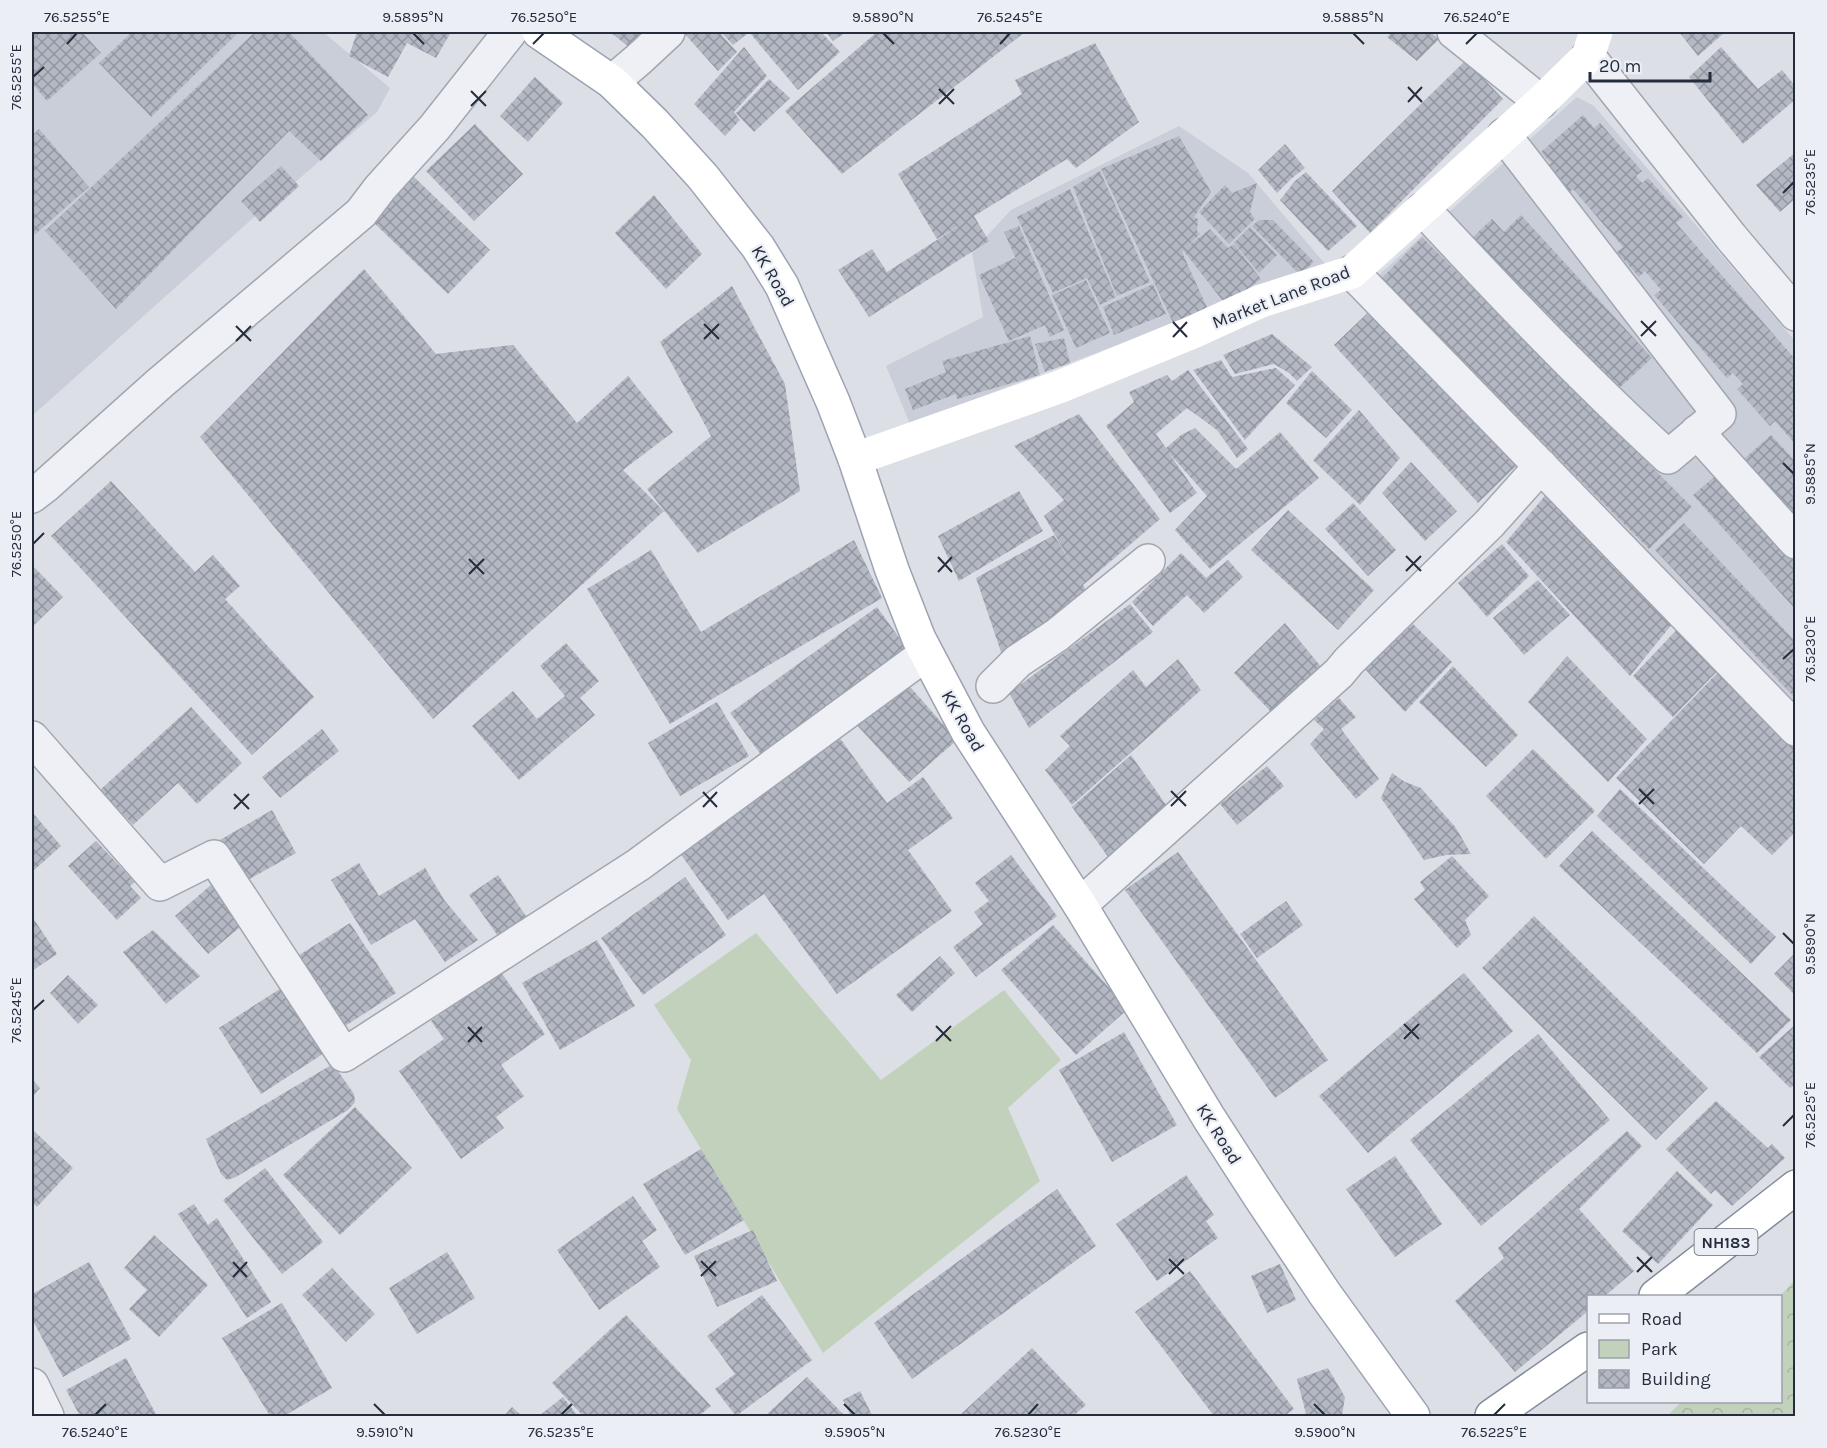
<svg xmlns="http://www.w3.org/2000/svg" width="1827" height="1448" font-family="Karla,sans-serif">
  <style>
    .built { fill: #caced8 }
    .green { fill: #c1d1bc }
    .forest { fill: url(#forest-crowns) }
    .building { fill: url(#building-cross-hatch) }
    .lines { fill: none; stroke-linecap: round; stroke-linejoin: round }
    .pedestrian-casing { stroke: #a1a6b0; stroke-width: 36 }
    .minor-casing { stroke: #a1a6b0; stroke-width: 36 }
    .tertiary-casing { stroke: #a1a6b0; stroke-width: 36 }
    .primary-casing { stroke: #9ba3b2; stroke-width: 36 }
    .trunk-casing { stroke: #838c9d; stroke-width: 36 }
    .pedestrian { stroke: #eef0f5; stroke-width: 33 }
    .minor { stroke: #eef0f5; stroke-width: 33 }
    .tertiary { stroke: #eef0f5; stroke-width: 33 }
    .secondary { stroke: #fff; stroke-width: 33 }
    .primary { stroke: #fff; stroke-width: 33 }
    .trunk { stroke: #fff; stroke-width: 33 }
    .ticks { fill: none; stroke: #252d3d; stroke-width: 2 }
    .labels { text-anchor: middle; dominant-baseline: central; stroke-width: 4.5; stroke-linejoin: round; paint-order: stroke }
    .shield { fill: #ebeef4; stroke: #606774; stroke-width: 1.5 }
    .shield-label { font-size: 16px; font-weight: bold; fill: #252d3d }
    .street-label { font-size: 18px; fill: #252d3d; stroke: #ebeef4 }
    .neatline { fill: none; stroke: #252d3d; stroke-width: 2 }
    .ticks-label { font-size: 15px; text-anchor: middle; fill: #252d3d }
  </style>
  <defs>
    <pattern id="forest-crowns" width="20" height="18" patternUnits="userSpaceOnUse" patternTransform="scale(1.5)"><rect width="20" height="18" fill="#c1d1bc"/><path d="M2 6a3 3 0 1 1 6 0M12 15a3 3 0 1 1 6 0" fill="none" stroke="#a6b4a2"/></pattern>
    <pattern id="building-cross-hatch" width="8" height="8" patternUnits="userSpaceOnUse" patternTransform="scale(1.5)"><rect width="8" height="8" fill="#b3b8c3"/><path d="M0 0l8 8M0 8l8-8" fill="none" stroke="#9196a0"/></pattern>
  </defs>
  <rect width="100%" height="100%" fill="#dcdfe6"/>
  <g class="built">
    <path d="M32,32H323L390,88L377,112L253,218L32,416Z"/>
    <path d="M1577,97L1594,106L1795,341V714L1373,280Z"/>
    <path d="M1179,126L1248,173L1326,265L910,424L886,366L983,317L972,252L1011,210Z"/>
  </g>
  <path class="green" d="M756,933L881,1080L1004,990L1061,1060L1008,1108L1040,1181L823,1353L677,1109L691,1060L654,1005Z"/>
  <path class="forest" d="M1795,1280V1416H1667L1681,1402H1780V1296Z"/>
  <g class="building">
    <path d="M32,32H82L101,53L47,101L32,83Z"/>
    <path d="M132,32H239L151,117L99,63Z"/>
    <path d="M255,32H289L368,115L321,161L289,131L116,309L45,231Z"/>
    <path d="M357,32H451L436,58L407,43L388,77L349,56Z"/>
    <path d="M610,32H642L630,48Z"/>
    <path d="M683,32H719L737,52L718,71Z"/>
    <path d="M721,32H821L840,52L798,90L749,32L733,45Z"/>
    <path d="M826,32H846L833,41Z"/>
    <path d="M877,32H1025L842,174L785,111Z"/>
    <path d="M1393,32H1430L1439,39L1417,61L1387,37Z"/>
    <path d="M1679,32H1725L1698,56Z"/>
    <path d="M1095,43L1139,122L1076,168L1067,159L974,216L989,241L869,317L838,270L872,249L887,272L965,222L937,239L898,174L1022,94L1015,80Z"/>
    <path d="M744,47L767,76L734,112L740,120L725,136L694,104Z"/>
    <path d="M1721,47L1758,89L1782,70L1796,87V99L1743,144L1689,77Z"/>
    <path d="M1466,60L1503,99L1370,233L1332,191Z"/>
    <path d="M535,77L563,103L528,142L500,116Z"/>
    <path d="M769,79L790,98L754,132L736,113Z"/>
    <path d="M1583,115L1594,128L1600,123L1642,171L1636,176L1642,183L1648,178L1683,217L1676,223L1796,360V445L1775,421L1770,426L1737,389L1743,384L1733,373L1727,378L1654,295L1661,290L1645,271L1639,277L1617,252L1623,247L1573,189L1567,195L1544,168L1551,163L1541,152Z"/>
    <path d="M475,124L523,174L474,221L426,171Z"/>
    <path d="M39,129L89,187L32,237V136Z"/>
    <path d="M1179,136L1211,192L1194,217L1198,219L1197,231L1200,234L1182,252L1209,312L1175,327L1101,169Z"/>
    <path d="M1285,144L1305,168L1292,178L1277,193L1258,170Z"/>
    <path d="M1796,152V198L1780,212L1756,185Z"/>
    <path d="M281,166L299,186L260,222L241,201Z"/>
    <path d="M1100,171L1150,282L1117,296L1073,187Z"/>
    <path d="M1306,172L1357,226L1328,251L1280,200L1295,181Z"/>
    <path d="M413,176L490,250L448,294L371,220Z"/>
    <path d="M1257,183L1250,212L1255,219L1229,244L1199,212L1225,185L1232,193Z"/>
    <path d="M1070,189L1116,297L1100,305L1087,278L1053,293L1017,217Z"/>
    <path d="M654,195L702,254L666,289L615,233Z"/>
    <path d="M1521,215L1652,358L1615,392L1473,237L1492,219L1504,232Z"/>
    <path d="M1259,220H1273L1314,262L1300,275L1252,226Z"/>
    <path d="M1019,226L1064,330L1050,337L1045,325L1009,341L979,275L1015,258L1029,288L1004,232Z"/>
    <path d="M1250,227L1277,255L1259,273L1234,243Z"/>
    <path d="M1210,229L1228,248L1234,244L1261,279L1226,305L1183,250Z"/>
    <path d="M1422,237L1692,507L1649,549L1380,280Z"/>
    <path d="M364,269L436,354L513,345L577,423L628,376L673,432L623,470L664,511L433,719L200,437Z"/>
    <path d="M1086,280L1110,333L1076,348L1052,295Z"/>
    <path d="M1153,284L1166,314L1114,335L1103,307Z"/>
    <path d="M732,286L785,384L800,491L698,553L647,489L711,436L660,342Z"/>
    <path d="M1378,303L1523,459L1478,503L1334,345Z"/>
    <path d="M1272,334L1312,367L1297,381L1289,373L1274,364L1235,374L1223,355Z"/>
    <path d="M1030,336L1040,375L957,399L956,394L913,410L905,389L946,372L942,361Z"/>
    <path d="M1064,338L1070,363L1045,372L1035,344Z"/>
    <path d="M1221,360L1232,377L1276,368L1295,385L1245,440L1193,370Z"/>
    <path d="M1188,370L1248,449L1237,458L1217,430L1187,408L1156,434L1166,448L1181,435L1195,428L1236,469L1280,432L1319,478L1210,569L1175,530L1207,496L1169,453L1197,493L1170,513L1106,426L1134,402L1129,392L1167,375L1172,381Z"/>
    <path d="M1312,371L1352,410L1326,438L1286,403Z"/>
    <path d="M1359,410L1400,458L1360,505L1313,460Z"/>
    <path d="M1079,414L1160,519L1083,585L1089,595L1002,655L976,578L1054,535L1074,568L1044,516L1064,500L1014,446Z"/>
    <path d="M1771,435L1796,462V532L1736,466Z"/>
    <path d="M1411,462L1457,511L1425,541L1382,493Z"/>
    <path d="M1721,471L1796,554V610L1693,495Z"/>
    <path d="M111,481L195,572L213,555L240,586L225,599L314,697L252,755L51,536Z"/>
    <path d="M1019,491L1043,531L959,581L938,536Z"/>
    <path d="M1549,491L1677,618L1630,676L1506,542Z"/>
    <path d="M1353,503L1396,550L1368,576L1325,529Z"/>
    <path d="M1288,510L1374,590L1338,630L1251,550Z"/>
    <path d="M1684,523L1796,642V699L1655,550Z"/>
    <path d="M854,540L882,598L670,724L587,589L651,550L701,632Z"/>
    <path d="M1502,544L1529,576L1487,617L1458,583Z"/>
    <path d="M1181,553L1206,578L1228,560L1243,577L1204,613L1187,595L1153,626L1132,602Z"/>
    <path d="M32,565L63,597L32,627Z"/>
    <path d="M1538,580L1570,615L1524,655L1493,618Z"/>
    <path d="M1130,604L1153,632L1029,728L1009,693Z"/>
    <path d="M877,607L911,654L765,760L730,713Z"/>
    <path d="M1285,623L1322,668L1274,715L1234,673Z"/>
    <path d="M1683,623L1725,663L1673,717L1633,676Z"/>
    <path d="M1413,624L1452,662L1405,712L1364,668Z"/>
    <path d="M566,643L599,681L580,698L595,715L519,780L472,726L513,691L537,719L565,696L540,666Z"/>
    <path d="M1567,656L1647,739L1608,782L1528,702Z"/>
    <path d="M1178,659L1201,690L1072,805L1045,770L1070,746L1060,736L1133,670L1146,687Z"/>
    <path d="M1453,666L1518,735L1486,767L1419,702Z"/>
    <path d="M1723,667L1796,738V831L1772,855L1741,826L1704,864L1616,778Z"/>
    <path d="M904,680L957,740L909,782L855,723Z"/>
    <path d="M1339,698L1356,717L1341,729L1379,779L1356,799L1310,744L1324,729L1314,720Z"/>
    <path d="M717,702L749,756L680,796L648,743Z"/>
    <path d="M191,707L242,763L197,804L178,783L133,825L100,790Z"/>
    <path d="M322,729L339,751L280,798L262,777Z"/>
    <path d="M839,737L887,803L923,777L953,818L908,850L952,911L837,994L764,894L728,920L679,852Z"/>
    <path d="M1533,749L1595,811L1546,859L1486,796Z"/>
    <path d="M1131,755L1171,812L1114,865L1072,807Z"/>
    <path d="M1267,766L1284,786L1237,825L1220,804Z"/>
    <path d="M1392,773L1405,782L1421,788L1456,828L1471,854L1446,855L1424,860L1381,798Z"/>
    <path d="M1620,789L1776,937L1751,964L1597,816Z"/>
    <path d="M272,810L296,853L244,882L220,840Z"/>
    <path d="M32,812L61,846L32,872Z"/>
    <path d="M1592,831L1791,1020L1757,1053L1559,866Z"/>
    <path d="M96,841L135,882L130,886L141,898L117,920L68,866Z"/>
    <path d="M1178,852L1328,1060L1275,1098L1125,890Z"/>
    <path d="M1011,855L1057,916L976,977L953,947L983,924L974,912L989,901L975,883Z"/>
    <path d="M1452,856L1489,896L1465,920L1471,935L1457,948L1414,899L1425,890L1420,882Z"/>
    <path d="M359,863L379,896L425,868L445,901L478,940L445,962L415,919L371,945L331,880Z"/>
    <path d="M498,875L526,916L498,936L469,895Z"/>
    <path d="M685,877L726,935L643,995L601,938Z"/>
    <path d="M212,884L246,922L208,954L175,916Z"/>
    <path d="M1286,901L1303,925L1257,958L1240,934Z"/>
    <path d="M1534,916L1708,1088L1656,1140L1482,968Z"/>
    <path d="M33,918L57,954L32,971V919Z"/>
    <path d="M350,923L396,993L342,1028L296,957Z"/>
    <path d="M1053,925L1128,1009L1076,1055L1001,970Z"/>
    <path d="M153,930L200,976L166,1004L123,952Z"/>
    <path d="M597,940L635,1006L560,1050L522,983Z"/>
    <path d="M1796,952V996L1774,974Z"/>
    <path d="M940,956L955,973L912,1012L896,995Z"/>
    <path d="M500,971L545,1034L501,1065L524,1096L496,1117L504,1128L461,1159L399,1071L444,1039L431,1021Z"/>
    <path d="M1464,973L1513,1031L1368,1153L1319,1096Z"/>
    <path d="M68,975L98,1005L78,1024L50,993Z"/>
    <path d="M286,985L329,1050L261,1094L219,1028Z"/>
    <path d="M1796,1024V1084L1790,1088L1759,1057Z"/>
    <path d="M1124,1032L1177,1125L1112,1162L1059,1070Z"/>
    <path d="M1538,1034L1610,1120L1481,1226L1410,1140Z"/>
    <path d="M333,1064L354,1094L355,1102L348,1110L236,1177L227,1180L221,1174L206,1139Z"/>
    <path d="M32,1079L40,1088L32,1097Z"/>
    <path d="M1716,1101L1768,1148L1772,1144L1785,1158L1732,1206L1715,1190L1711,1194L1666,1149Z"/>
    <path d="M355,1107L412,1168L340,1235L283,1175Z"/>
    <path d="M32,1129L73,1168L37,1207L32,1202Z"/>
    <path d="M1627,1131L1642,1146L1579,1209L1634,1271L1605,1296H1588V1311L1515,1372L1455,1301L1504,1258L1498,1248Z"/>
    <path d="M701,1149L744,1220L685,1255L643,1184Z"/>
    <path d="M1395,1156L1442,1224L1395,1257L1346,1189Z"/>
    <path d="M265,1168L323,1242L282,1274L223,1200Z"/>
    <path d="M1677,1171L1713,1205L1658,1264L1622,1231Z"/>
    <path d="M1186,1175L1214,1215L1206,1221L1218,1238L1157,1281L1116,1224Z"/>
    <path d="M1057,1189L1096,1246L912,1379L874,1323Z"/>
    <path d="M633,1196L657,1230L642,1241L660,1267L599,1310L557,1250Z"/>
    <path d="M194,1204L208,1225L217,1218L271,1302L247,1318L178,1214Z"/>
    <path d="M753,1230L777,1281L717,1307L694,1256Z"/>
    <path d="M154,1235L208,1285L159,1337L129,1309L147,1290L124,1268Z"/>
    <path d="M447,1252L475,1298L417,1334L389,1288Z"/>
    <path d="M89,1262L131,1339L63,1377L32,1319V1294Z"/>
    <path d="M1280,1264L1296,1300L1267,1313L1251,1276Z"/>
    <path d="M332,1268L375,1314L346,1342L302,1295Z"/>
    <path d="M1190,1271L1294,1409L1284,1416H1214L1135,1312Z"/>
    <path d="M762,1295L812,1360L736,1416L715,1389L735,1374L707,1336Z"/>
    <path d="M282,1303L332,1388L284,1416H270L222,1338Z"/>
    <path d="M626,1315L711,1406L699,1416H583L552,1383Z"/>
    <path d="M1032,1348L1086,1405L1073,1416H959Z"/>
    <path d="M126,1358L157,1416H80L66,1390Z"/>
    <path d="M1328,1368L1345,1397L1342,1416H1302L1306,1414L1297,1379Z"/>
    <path d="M807,1377L845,1416H765Z"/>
    <path d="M860,1391L872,1415L871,1416H851L843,1400Z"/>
    <path d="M563,1397L578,1416H539Z"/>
    <path d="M512,1407L522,1416H504Z"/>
  </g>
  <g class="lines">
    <g class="pedestrian-casing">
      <path id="pedestrian" d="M1697,432L1796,542"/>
    </g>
    <g class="minor-casing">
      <g id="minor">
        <path d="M1454,32L1541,102"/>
        <path d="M612,82L639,59L668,32"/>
        <path d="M1423,209C1502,294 1582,378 1668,457L1719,414L1504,135"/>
        <path d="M1352,272L1796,729"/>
        <path d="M32,496L45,486L160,383L361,213L380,188L435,127L510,32"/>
        <path d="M993,686L1018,661L1057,635L1148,561"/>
        <path d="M32,738L160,884L214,857L344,1055L638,865L923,656"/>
        <path d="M1080,905L1339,673L1349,661L1489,524L1541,466"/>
        <path d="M32,1385L47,1416"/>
      </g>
    </g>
    <g class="tertiary-casing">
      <path id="tertiary" d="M1588,56L1731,237L1796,314"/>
    </g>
    <g class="primary-casing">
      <path id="primary" d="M539,32L612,82L655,124L703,177L758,247L782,286L833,402L855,459L892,570L919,639L968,732L1080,905L1209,1118L1260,1197L1325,1294L1413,1416"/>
    </g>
    <g class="trunk-casing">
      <g id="trunk">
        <path d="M1656,1296L1796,1187"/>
        <path d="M1492,1416L1588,1349"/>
      </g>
    </g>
    <use href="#pedestrian" class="pedestrian"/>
    <use href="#minor" class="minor"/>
    <use href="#tertiary" class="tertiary"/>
    <path class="secondary" d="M855,459L1059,387L1193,332L1261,301L1352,272L1541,102L1588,56L1596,32"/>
    <use href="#primary" class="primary"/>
    <use href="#trunk" class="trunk"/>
  </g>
  <path class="ticks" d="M413,33L424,44M883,33L894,44M1353,33L1364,44M67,44L77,33M533,44L544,33M1000,44L1010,33M1466,44L1477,33M33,77L44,67M1408,87L1422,102M939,89L954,104M471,91L486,106M1408,102L1422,87M939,104L954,89M471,106L486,91M1783,193L1794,182M1641,321L1656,336M1173,322L1187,337M704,324L719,339M236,326L251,341M1641,336L1656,321M1173,337L1187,322M704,339L719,324M236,341L251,326M1783,463L1794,474M33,544L44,533M1406,556L1421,571M938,557L952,572M469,559L484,574M1406,571L1421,556M938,572L952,557M469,574L484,559M1783,659L1794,649M1639,789L1654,804M1171,791L1186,806M703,792L717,807M234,794L249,809M1639,804L1654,789M1171,806L1186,791M703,807L717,792M234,809L249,794M1783,933L1794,944M33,1010L44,1000M1404,1024L1419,1039M936,1026L951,1041M468,1027L482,1042M1404,1039L1419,1024M936,1041L951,1026M468,1042L482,1027M1783,1126L1794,1115M1637,1257L1652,1272M1169,1259L1184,1274M701,1261L716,1276M233,1262L247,1277M1637,1272L1652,1257M1169,1274L1184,1259M701,1276L716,1261M233,1277L247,1262M374,1404L385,1415M844,1404L855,1415M1314,1404L1325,1415M95,1415L106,1404M561,1415L572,1404M1028,1415L1038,1404M1494,1415L1505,1404"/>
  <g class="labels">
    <rect class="shield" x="1694.5" y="1229" width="63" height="26" rx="4.5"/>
    <g class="shield-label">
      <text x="1726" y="1242">NH183</text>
    </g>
    <g class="street-label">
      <text transform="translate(773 276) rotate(60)">KK Road</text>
      <text transform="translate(1281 297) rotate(-21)">Market Lane Road</text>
      <text transform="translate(963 721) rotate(60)">KK Road</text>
      <text transform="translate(1219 1134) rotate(58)">KK Road</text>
    </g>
  </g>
  <rect width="1827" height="1448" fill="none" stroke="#ebeef4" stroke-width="66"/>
  <rect x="1587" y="1295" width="195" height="108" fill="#ebeef4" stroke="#9ca1ab" stroke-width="1.5"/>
  <rect x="1599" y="1314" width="30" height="9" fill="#ffffff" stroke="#9ca1ab" stroke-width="1.5"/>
  <text x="1641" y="1325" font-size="18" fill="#252d3d">Road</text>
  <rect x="1599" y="1340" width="30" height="18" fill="#c1d1bc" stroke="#9ca1ab" stroke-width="1.5"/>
  <text x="1641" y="1355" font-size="18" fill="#252d3d">Park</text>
  <rect x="1599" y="1370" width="30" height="18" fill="url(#building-cross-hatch)" stroke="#9ca1ab" stroke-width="1.5"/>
  <text x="1641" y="1385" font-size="18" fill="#252d3d">Building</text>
  <path d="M1590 72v9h120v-9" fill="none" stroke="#252d3d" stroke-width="3"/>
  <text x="1599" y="72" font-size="18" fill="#252d3d" stroke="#ebeef4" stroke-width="4.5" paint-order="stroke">20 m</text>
  <rect x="33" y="33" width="1761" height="1382" class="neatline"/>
  <g class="ticks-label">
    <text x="77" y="22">76.5255°E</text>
    <text x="413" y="22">9.5895°N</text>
    <text x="544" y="22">76.5250°E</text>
    <text x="883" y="22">9.5890°N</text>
    <text x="1010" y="22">76.5245°E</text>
    <text x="1353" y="22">9.5885°N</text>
    <text x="1477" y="22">76.5240°E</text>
    <text transform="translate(16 77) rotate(-90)" y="5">76.5255°E</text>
    <text transform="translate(1810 182) rotate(-90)" y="5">76.5235°E</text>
    <text transform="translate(1810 474) rotate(-90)" y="5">9.5885°N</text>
    <text transform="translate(16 544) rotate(-90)" y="5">76.5250°E</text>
    <text transform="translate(1810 649) rotate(-90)" y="5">76.5230°E</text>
    <text transform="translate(1810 944) rotate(-90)" y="5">9.5890°N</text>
    <text transform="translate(16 1010) rotate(-90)" y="5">76.5245°E</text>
    <text transform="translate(1810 1115) rotate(-90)" y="5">76.5225°E</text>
    <text x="95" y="1437">76.5240°E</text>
    <text x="385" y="1437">9.5910°N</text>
    <text x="561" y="1437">76.5235°E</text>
    <text x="855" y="1437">9.5905°N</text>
    <text x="1028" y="1437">76.5230°E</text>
    <text x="1325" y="1437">9.5900°N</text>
    <text x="1494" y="1437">76.5225°E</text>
  </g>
</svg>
